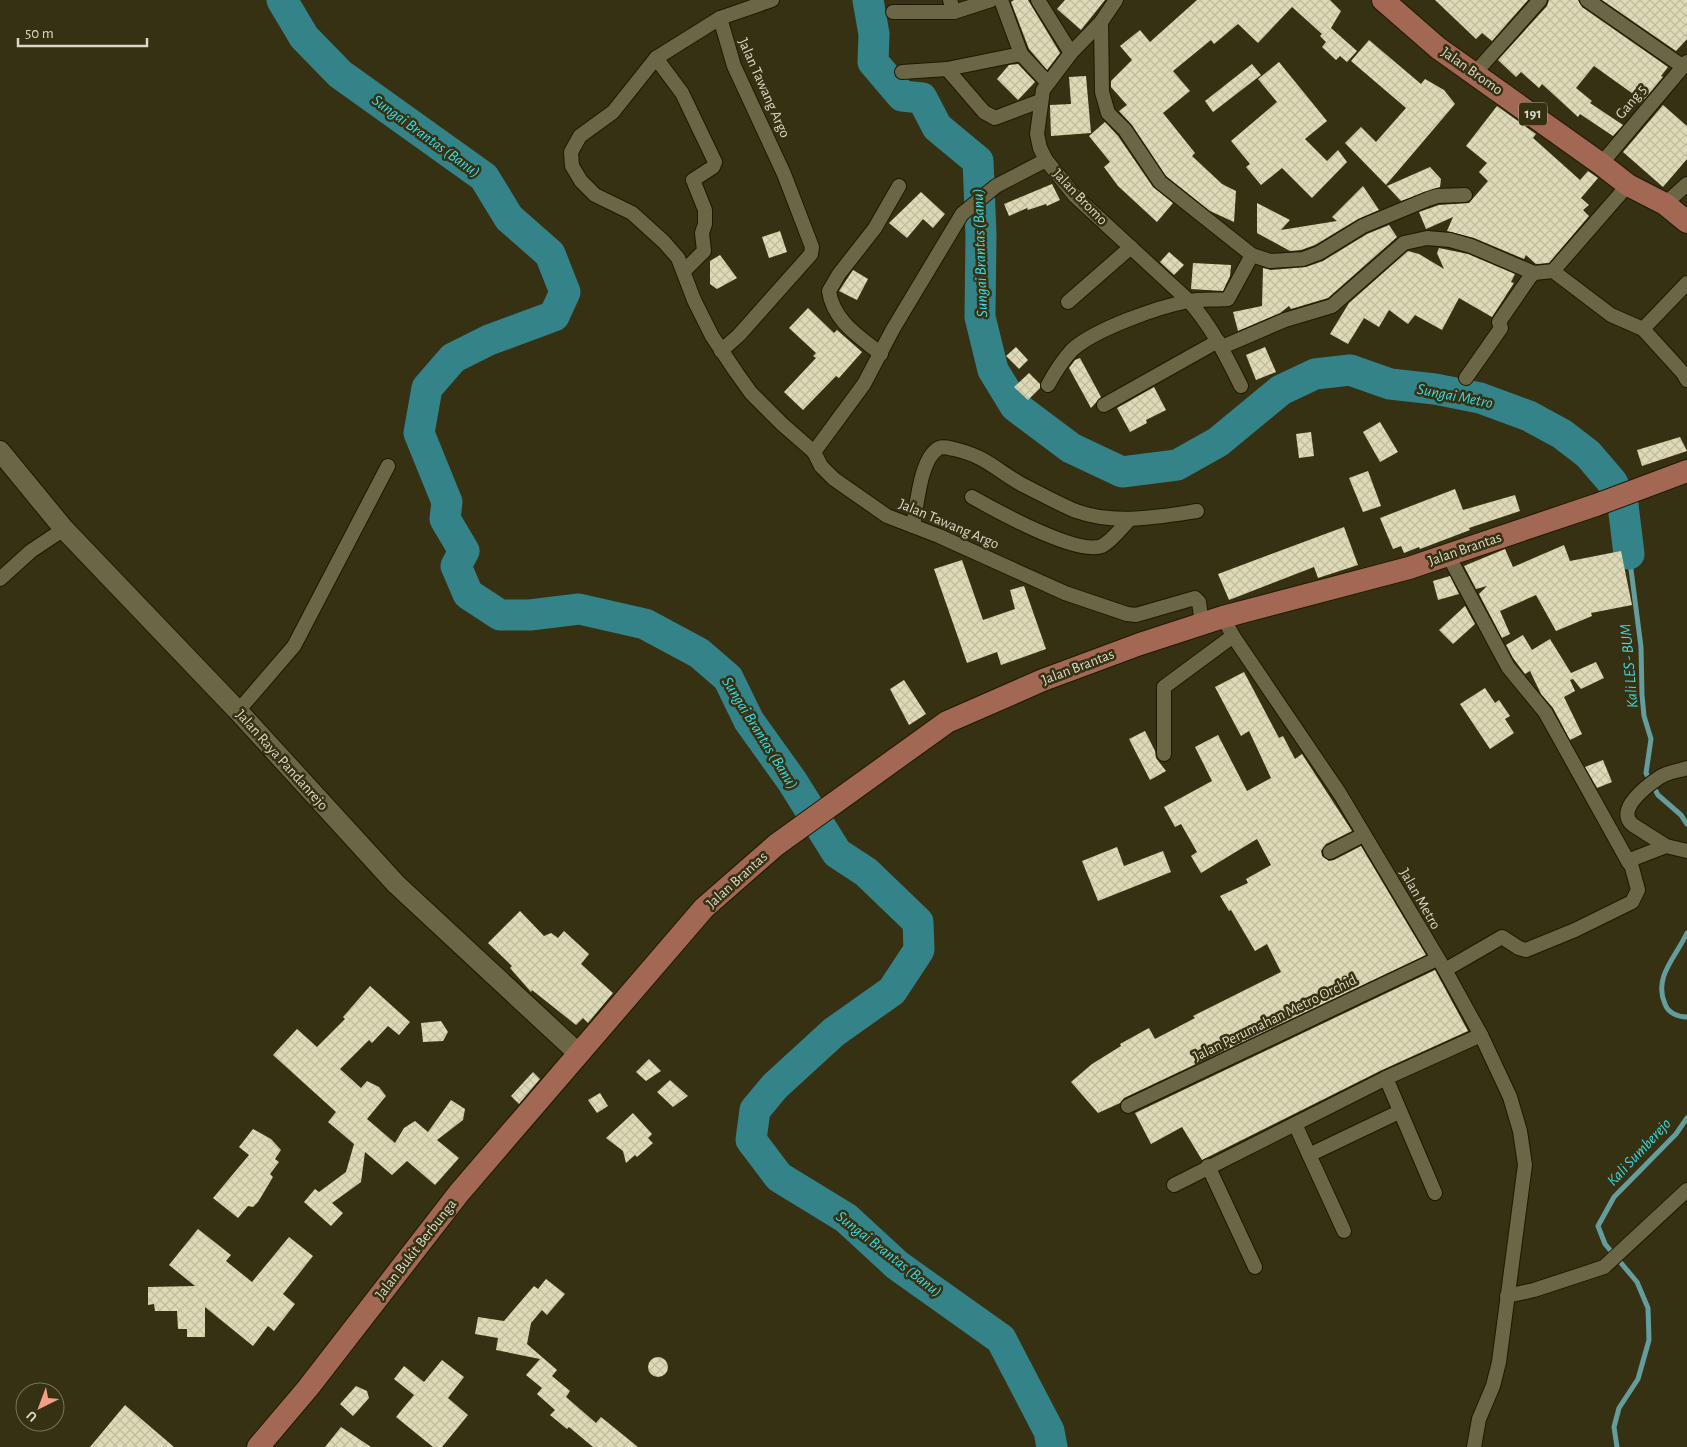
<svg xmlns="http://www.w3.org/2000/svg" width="1687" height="1447" font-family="'Alegreya Sans',sans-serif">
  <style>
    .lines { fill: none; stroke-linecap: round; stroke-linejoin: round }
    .stream { stroke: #659c9c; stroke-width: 5 }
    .river { stroke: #338389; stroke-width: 31 }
    .building { fill: url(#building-cross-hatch) }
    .street-casing { stroke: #1e1800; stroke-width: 16 }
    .secondary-casing { stroke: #1e1800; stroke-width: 22 }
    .primary-casing { stroke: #1e1800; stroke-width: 24 }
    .street { stroke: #6b6646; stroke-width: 14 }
    .secondary { stroke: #6b6646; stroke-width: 20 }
    .primary { stroke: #a36854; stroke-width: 22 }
    .labels { text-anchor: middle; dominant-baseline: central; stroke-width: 5; stroke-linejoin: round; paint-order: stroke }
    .shield { fill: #363112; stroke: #aaa691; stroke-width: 1 }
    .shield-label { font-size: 14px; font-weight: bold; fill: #dbd8c7 }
    .street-label { font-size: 15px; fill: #dbd8c7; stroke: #363112 }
    .water-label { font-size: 16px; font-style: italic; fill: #3cdbe7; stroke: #363112 }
  </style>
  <defs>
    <pattern id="building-cross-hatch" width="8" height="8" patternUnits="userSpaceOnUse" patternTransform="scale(1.25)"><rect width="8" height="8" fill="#dfdab6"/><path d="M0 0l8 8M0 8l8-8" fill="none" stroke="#c0bb9e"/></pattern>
  </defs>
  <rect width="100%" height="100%" fill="#363112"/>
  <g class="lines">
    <g class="stream">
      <path d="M1629,554L1641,647L1642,695L1644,716L1651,739L1646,773L1658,795L1681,815L1687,824"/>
      <path d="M1687,933C1676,957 1653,977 1665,1004C1668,1013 1678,1017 1687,1017"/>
      <path d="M1617,1447L1614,1427L1619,1408L1638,1379L1649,1340L1648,1308L1637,1282L1605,1244L1598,1226L1614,1197L1676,1134L1687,1118"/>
    </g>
    <g class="river">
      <path d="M282,0L304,37L340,74L484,177L509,218L550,254L565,292L554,316L489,340L453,358L427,388L419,433L447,502L445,519L464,551L456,566L468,594L500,615H530L579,609L645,624L699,653L728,678L749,721L792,781L837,853L866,872L918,922L919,950L892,991L834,1032L775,1086L755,1110L751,1140L779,1177L846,1218L897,1265L1001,1339L1049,1431L1052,1447"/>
      <path d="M868,0L874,34L873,62L902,96L922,98L937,127L978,161L981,234L980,317L993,370L1015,406L1071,448L1122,472L1177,465L1218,442L1281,390L1315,374L1350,370L1390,384L1435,389L1480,398L1529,416L1562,434L1588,454L1612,482L1623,505L1629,554"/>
    </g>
  </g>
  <g class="building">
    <path d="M1014,0H1028L1060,53L1047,70L1029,49L1011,2Z"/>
    <path d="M1065,0H1105L1081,30L1057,9Z"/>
    <path d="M1197,0H1330L1341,11L1331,28L1357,51L1347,62L1340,56L1336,60L1322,47L1326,42L1320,36L1322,34L1292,7L1258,43L1238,24L1214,44L1211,40L1173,71L1190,91L1163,113L1195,153L1192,156L1222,184L1236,191L1234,222L1210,211L1166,176L1132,125L1119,111L1127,105L1111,87V81L1132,60L1120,46L1140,30L1150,42Z"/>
    <path d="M1435,0H1528L1492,41L1482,33L1476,39Z"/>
    <path d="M1549,0H1578L1582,7L1668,67L1661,76L1663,77L1643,101L1594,66L1576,88L1592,101L1590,103L1623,125L1613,136L1580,114L1578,117L1542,84L1539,88L1521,72L1516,77L1498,60L1547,6Z"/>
    <path d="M1602,0H1687V39L1676,51Z"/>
    <path d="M1369,40L1421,84L1425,79L1444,90L1455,104L1386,185L1345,143L1361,127L1376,142L1406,108L1351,61Z"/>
    <path d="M1279,62L1327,121L1305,139L1327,161L1338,150L1347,162L1312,198L1282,168L1261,185L1246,167L1250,164L1231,141L1277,102L1258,79Z"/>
    <path d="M1018,64L1035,82L1018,100L997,79L1009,65Z"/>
    <path d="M1252,64L1261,75L1213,112L1205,101Z"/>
    <path d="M1086,76L1091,133L1051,136L1050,105L1071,104L1069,77Z"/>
    <path d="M1663,105L1687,126V159L1663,187L1623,152Z"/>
    <path d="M1497,106L1536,134L1533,138L1580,180L1588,171L1598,178L1581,198L1589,205L1583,210L1589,216L1549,263L1536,264L1526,255L1524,259L1474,238L1447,231L1453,217L1426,229L1419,212L1439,205L1469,203L1488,181L1479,172L1487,163L1466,146Z"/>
    <path d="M1105,122L1118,136L1153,187L1173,203L1157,222L1118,186L1104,167L1110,162L1089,136Z"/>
    <path d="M1430,167L1441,179L1440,187L1401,201L1387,186Z"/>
    <path d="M1052,184L1060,200L1047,206L1046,204L1028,210L1027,208L1009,216L1004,204Z"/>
    <path d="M1363,186L1379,210L1358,219L1315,245L1301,250L1290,251L1257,233V203L1290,220L1281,230L1337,221L1332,217Z"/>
    <path d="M921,192L945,214L933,228L923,219L907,238L889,223Z"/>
    <path d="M1389,225L1397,237L1328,298L1291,309L1289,306L1280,313L1238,331L1233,312L1262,306L1263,268L1271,270L1306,267L1323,261L1367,234Z"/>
    <path d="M780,231L787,252L769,258L762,237Z"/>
    <path d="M1439,248L1468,254L1515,274L1511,282L1514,283L1492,317L1459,298L1442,330L1415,315L1408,324L1389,310L1379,327L1364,318L1348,344L1330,334L1349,303L1408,251L1419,254L1444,269L1437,253Z"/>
    <path d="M1169,252L1184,265L1174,275L1160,262Z"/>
    <path d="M720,255L737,278L717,289L710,284V261Z"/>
    <path d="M1193,263L1231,265L1230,276L1223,291L1191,289Z"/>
    <path d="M853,270L868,279L857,300L839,291Z"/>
    <path d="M808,308L834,333L837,330L862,352L839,378L836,376L803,410L784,392L816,358L813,356L816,353L789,328Z"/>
    <path d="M1016,347L1028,360L1019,369L1006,356Z"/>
    <path d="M1265,347L1276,372L1256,380L1246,355Z"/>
    <path d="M1080,358L1101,397L1091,408L1069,368L1075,360Z"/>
    <path d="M1029,373L1040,384V388L1028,400L1014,387Z"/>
    <path d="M1154,387L1166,410L1146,420L1147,423L1130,432L1117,408Z"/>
    <path d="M1380,422L1398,452L1380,462L1363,432Z"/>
    <path d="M1311,432L1314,456L1299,458L1296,434Z"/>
    <path d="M1680,437L1687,451L1642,466L1637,450Z"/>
    <path d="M1368,471L1381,506L1363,512L1349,478Z"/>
    <path d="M1455,489L1463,510L1515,495L1520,511L1469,528L1470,530L1420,549L1419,547L1404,553L1401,546L1393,549L1380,518Z"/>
    <path d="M1344,527L1358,565L1318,578L1314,567L1229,600L1218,574Z"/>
    <path d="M1564,545L1570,561L1621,551L1632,605L1591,613L1592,616L1556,631L1536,595L1500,611L1510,634L1502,638L1479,594L1487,586L1476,589L1464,566L1505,549L1513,567Z"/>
    <path d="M962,560L983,620L1015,609L1010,590L1024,586L1046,649L1001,665L997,652L967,663L934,569Z"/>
    <path d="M1450,576L1459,594L1438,600L1433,581Z"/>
    <path d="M1465,606L1475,624L1453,644L1439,630Z"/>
    <path d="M1523,635L1532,650L1550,639L1571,673L1596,662L1604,678L1581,689L1573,679L1570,680L1575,691L1564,697L1582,734L1570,740L1553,708L1541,694L1530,671L1525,674L1513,658L1506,645Z"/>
    <path d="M1244,672L1279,738L1283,736L1295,759L1302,754L1352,831L1326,844L1321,851L1322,856L1329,861L1334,860L1361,846L1426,955L1124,1098L1120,1103L1098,1113L1071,1082L1092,1064L1121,1046L1120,1044L1149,1028L1155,1039L1195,1018L1193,1016L1281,972L1267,944L1255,951L1231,910L1229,911L1220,896L1248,883L1246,879L1271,865L1257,839L1201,873L1191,856L1197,852L1181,824L1175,827L1164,807L1212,781L1195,747L1218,735L1247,791L1271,778L1249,731L1241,736L1215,687Z"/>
    <path d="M904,680L926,714L909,725L890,689Z"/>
    <path d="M1485,688L1495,703L1499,700L1510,716L1505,719L1514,733L1490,749L1460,704Z"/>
    <path d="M1145,731L1155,751L1156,758L1166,771L1150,780L1129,739Z"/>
    <path d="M1603,760L1612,782L1597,788L1585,767Z"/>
    <path d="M1117,847L1124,866L1163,851L1171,872L1098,901L1082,861Z"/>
    <path d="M520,911L544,936L551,933L558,938L564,931L589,954L581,964L613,993L588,1023L583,1018L576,1025L532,990L531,992L510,968L512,966L488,943Z"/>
    <path d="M1435,970L1468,1031L1382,1070L1202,1160L1182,1127L1151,1144L1135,1113Z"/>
    <path d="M370,986L410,1022L399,1035L388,1026L372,1043L369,1040L340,1069L361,1088L367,1081L379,1087L386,1096L367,1119L395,1143L404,1128L415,1121L428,1132L451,1100L465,1109L463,1120L437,1140L459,1158L435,1185L407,1161L392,1175L365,1152L361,1182L332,1203L343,1213L331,1226L304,1202L315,1189L319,1192L346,1172L354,1144L328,1122L336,1112L273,1055L297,1029L317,1047L345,1019L343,1017Z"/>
    <path d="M441,1021L448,1032L443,1041L423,1042L421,1023Z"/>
    <path d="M649,1059L661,1071L646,1081L636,1072Z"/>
    <path d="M533,1072L540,1079L519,1104L511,1096Z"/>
    <path d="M670,1080L688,1096L673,1107L657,1092Z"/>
    <path d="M600,1093L608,1106L597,1113L588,1100Z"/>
    <path d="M633,1113L652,1134L648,1138L653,1143L637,1157L635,1155L626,1163L623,1151L606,1138Z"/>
    <path d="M253,1129L271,1139L281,1150L275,1159L279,1162L270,1174L273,1177L258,1202L253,1207L248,1206L238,1218L213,1198L249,1155L239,1147Z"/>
    <path d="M198,1229L231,1255L226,1261L252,1282L289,1237L313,1256L283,1294L295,1304L274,1331L268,1326L253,1346L205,1307V1337H187V1329H178L177,1311H155L154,1304L148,1305V1287L195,1286L169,1265Z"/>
    <path d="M546,1279L565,1294L547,1315L542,1310L531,1323L527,1344L557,1370L552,1376L570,1391L566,1397L596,1423L601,1417L638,1447H593L569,1427L567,1429L550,1415L555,1410L537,1394L542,1388L526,1375L540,1359L496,1350L498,1338L475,1334L478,1317L504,1321L534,1286L538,1289Z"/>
    <circle cx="658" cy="1367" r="10"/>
    <path d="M442,1360L464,1377L448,1398L468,1415L442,1447H433L396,1417L414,1395L394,1379L404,1366L424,1382Z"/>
    <path d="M356,1386L367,1391L369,1398L353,1416L340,1404Z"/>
    <path d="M125,1405L174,1447H90Z"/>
    <path d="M341,1427L371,1447H325Z"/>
  </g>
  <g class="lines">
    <g class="street-casing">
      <g id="street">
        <path d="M772,0L720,18L656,58L613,112L580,136L571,152L572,166L581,181L595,195L632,213L664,242L678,258L694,300L712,336L736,372L751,393L782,424L814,452L821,466L834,479L887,516L939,536L1065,593L1127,614L1136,615L1195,598L1199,602L1202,624"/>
        <path d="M950,0L954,12"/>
        <path d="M1038,0L1071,53"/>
        <path d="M1116,0L1101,22L1102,92L1108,113L1125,130L1160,182L1252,255L1270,261L1303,259L1319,253L1363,226L1428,199L1437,196L1465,195"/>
        <path d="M1587,0L1682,66"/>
        <path d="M893,12H954L991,0"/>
        <path d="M720,18L734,66L784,174L812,247L811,254L739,335L721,351"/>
        <path d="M1101,22L1071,53L1043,90L1037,134L1040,148L1046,160L1075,196L1189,301C1212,327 1226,356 1241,386"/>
        <path d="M1021,54L1047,82"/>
        <path d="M656,58L682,93L715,162L713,167L693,180L705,210V224L702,233L704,251L684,271"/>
        <path d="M947,69L984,112L995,118L1040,101"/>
        <path d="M902,72L947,69L1021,54L1001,0"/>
        <path d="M1475,73L1540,0"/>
        <path d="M1601,164L1687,62"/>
        <path d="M1665,204L1687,184"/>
        <path d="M1553,271L1611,315L1643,329L1687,283"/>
        <path d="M1068,302L1131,247"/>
        <path d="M1643,329L1683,373L1687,380"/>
        <path d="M1222,347L1285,320L1332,306L1404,243L1427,238L1450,240L1471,246L1534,273"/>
        <path d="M881,354C860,337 833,321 829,291L839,274L875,228L899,186"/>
        <path d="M1466,378L1501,328L1499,322L1530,277L1534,273L1553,271L1628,185"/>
        <path d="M1048,385C1055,372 1062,361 1072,350C1095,329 1158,307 1189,301C1201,299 1215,300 1228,299L1252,255"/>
        <path d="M1104,405L1218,341"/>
        <path d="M814,452L864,384L893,329L962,214L996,186L1046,160"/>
        <path d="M972,497C995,510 1077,556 1102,546C1112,541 1122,527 1130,519"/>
        <path d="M913,526C917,506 920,458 939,448C944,446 949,448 954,449C985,456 995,469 1021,484C1039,493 1057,503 1076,511C1115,525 1157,517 1197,511"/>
        <path d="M1448,555L1508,667L1545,712L1629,863"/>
        <path d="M0,579L31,551L64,529"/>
        <path d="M1223,617L1233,636L1340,794L1445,970L1481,1035L1510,1097L1520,1131L1525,1165L1499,1362L1493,1386L1479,1419L1474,1447"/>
        <path d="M238,711L294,646L388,466"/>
        <path d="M1164,754V687L1233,636"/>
        <path d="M1687,768C1679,771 1667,772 1660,777C1648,785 1614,810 1633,825L1666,846L1687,851"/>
        <path d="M1330,852L1363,835"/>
        <path d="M1445,970L1502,937L1519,948L1526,950L1575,930L1632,902L1638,890L1630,860L1666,846"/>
        <path d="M1386,1078L1435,1193"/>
        <path d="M1128,1106L1437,959"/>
        <path d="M1295,1124L1344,1231"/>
        <path d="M1309,1155L1399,1112"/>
        <path d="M1208,1166L1255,1267"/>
        <path d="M1174,1185L1386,1078L1481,1035"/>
        <path d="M1507,1296L1534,1290L1604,1267L1687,1190"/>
      </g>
    </g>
    <g class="secondary-casing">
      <path id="secondary" d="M0,451L64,529L238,711L396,884L579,1054"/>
    </g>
    <g class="primary-casing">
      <g id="primary">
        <path d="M1383,0L1438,48L1601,164L1628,185L1665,204L1687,222"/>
        <path d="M258,1447L308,1388L459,1193L704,908L776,845L947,722L1043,680L1140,644L1223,617L1409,568L1596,505L1687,471"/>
      </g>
    </g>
    <use href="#street" class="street"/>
    <use href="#secondary" class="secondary"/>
    <use href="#primary" class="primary"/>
  </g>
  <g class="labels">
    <rect class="shield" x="1519" y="102.5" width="28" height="23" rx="4"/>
    <g class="shield-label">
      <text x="1533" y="114">191</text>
    </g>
    <g class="street-label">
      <text transform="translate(1472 71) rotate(35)">Jalan Bromo</text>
      <text transform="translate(764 88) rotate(66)">Jalan Tawang Argo</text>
      <text transform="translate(1631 102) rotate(-50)">Gang 5</text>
      <text transform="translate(1080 197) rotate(46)">Jalan Bromo</text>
      <text transform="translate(949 524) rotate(23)">Jalan Tawang Argo</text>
      <text transform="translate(1465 549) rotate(-19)">Jalan Brantas</text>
      <text transform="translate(1078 667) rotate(-21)">Jalan Brantas</text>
      <text transform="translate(282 760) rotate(48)">Jalan Raya Pandanrejo</text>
      <text transform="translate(737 880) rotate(-42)">Jalan Brantas</text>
      <text transform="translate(1420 899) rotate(60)">Jalan Metro</text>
      <text transform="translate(1275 1018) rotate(-26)">Jalan Perumahan Metro Orchid</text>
      <text transform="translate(416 1249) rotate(-52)">Jalan Bukit Berbunga</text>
    </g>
    <g class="water-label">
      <text transform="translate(426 136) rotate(36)">Sungai Brantas (Banu)</text>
      <text transform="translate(980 253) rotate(-92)">Sungai Brantas (Banu)</text>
      <text transform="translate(1455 396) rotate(11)">Sungai Metro</text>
      <text transform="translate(1629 666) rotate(-95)">Kali LES - BUM</text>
      <text transform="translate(760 733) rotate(58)">Sungai Brantas (Banu)</text>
      <text transform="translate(1639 1152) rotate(-47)">Kali Sumberejo</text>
      <text transform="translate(889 1254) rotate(38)">Sungai Brantas (Banu)</text>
    </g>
  </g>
  <g transform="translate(40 1407) rotate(222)"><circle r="24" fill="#363112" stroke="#78745a"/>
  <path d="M0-4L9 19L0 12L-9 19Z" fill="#f39f86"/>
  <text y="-8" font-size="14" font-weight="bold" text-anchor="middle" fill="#dbd8c7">U</text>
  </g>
  <path d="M18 38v8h129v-8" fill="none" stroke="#dbd8c7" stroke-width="2.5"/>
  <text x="25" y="38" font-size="15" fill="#dbd8c7" stroke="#363112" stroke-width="4" paint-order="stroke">50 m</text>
</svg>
